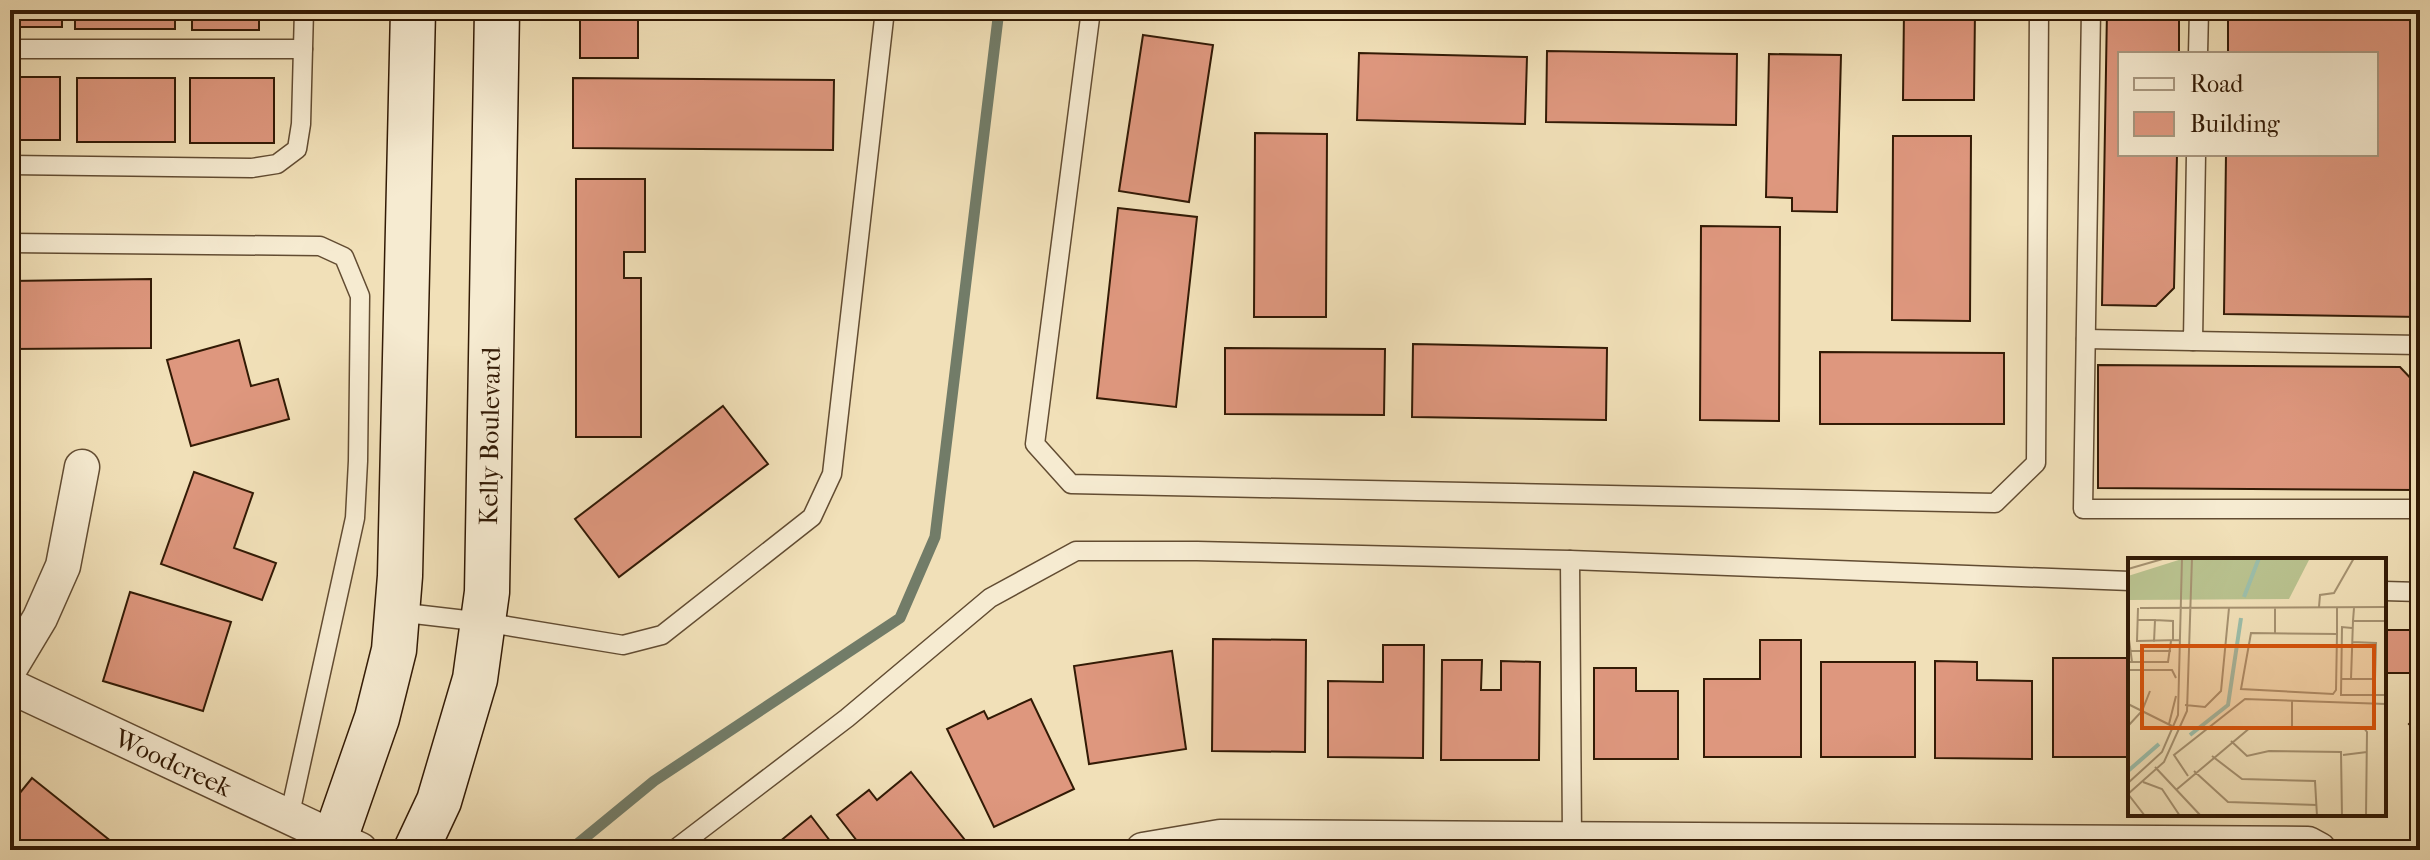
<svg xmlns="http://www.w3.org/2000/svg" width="2430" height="860" font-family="'IM FELL French Canon',serif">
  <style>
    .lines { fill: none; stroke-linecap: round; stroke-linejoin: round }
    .stream { stroke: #727c68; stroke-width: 11 }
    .building { fill: #de977e; stroke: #321a05; stroke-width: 2 }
    .service-casing { stroke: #624c32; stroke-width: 21 }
    .minor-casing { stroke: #624c32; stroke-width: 37 }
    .secondary-casing { stroke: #321a05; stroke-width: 47 }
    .service { stroke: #f6ebd1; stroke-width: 18 }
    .minor { stroke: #f6ebd1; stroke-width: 34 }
    .secondary { stroke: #f6ebd1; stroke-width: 44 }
    .labels { text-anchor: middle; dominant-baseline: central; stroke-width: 6; stroke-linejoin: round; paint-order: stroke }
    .street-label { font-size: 26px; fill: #321a05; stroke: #f6ebd1 }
    .inset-river { fill: none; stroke: #9cbeaa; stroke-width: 4 }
    .inset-road { fill: none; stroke: #a59170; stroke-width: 2 }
    .view { fill: #d6530b; fill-opacity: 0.15; stroke: #d6530b; stroke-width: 4 }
    .inset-edge { fill: none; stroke: #321a05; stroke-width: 4 }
  </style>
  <rect width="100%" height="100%" fill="#f1e0b8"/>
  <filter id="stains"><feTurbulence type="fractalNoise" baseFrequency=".0025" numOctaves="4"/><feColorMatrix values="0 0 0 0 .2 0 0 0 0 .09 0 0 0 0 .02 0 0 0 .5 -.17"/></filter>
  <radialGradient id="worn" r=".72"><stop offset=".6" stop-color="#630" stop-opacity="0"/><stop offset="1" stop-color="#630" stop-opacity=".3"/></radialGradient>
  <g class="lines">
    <path class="stream" d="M570,850L654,781L900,618L935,537L999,10"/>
  </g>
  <g class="building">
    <rect x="10" y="10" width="52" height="17"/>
    <rect x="75" y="10" width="100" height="19"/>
    <rect x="192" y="10" width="67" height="20"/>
    <rect x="1350" y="10" width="87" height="10"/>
    <path d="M1904,10H1975L1974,100H1903Z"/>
    <path d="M2107,10H2179V54H2120V154H2177L2174,288L2156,306L2102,305Z"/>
    <path d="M2228,10H2420V317L2224,314L2226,154H2376V54H2228Z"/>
    <rect x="580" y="11" width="58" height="47"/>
    <path d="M1143,35L1213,45L1189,202L1119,191Z"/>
    <path d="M1547,51L1737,54L1736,125L1546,122Z"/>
    <path d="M1359,53L1527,57L1525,124L1357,120Z"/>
    <path d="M1769,54L1841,55L1837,212L1792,211V198L1766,197Z"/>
    <rect x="10" y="77" width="50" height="63"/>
    <rect x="77" y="78" width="98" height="64"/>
    <rect x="190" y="78" width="84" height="65"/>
    <path d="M573,78L834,80L833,150L573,148Z"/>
    <path d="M1255,133L1327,134L1326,317H1254Z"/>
    <path d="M1893,136H1971L1970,321L1892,320Z"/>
    <path d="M576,179H645V252H624V278H641V437H576Z"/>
    <path d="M1118,208L1197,217L1176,407L1097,398Z"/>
    <path d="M1701,226L1780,227L1779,421L1700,420Z"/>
    <path d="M151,279V348L10,349V281Z"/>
    <path d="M239,340L251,386L278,379L289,419L191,446L167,360Z"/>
    <path d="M1413,344L1607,348L1606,420L1412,417Z"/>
    <path d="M1225,348L1385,349L1384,415L1225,414Z"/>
    <path d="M1820,352L2004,353V424H1820Z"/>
    <path d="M2098,365L2400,367L2417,385V490L2098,488Z"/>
    <path d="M723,406L768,464L619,577L575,519Z"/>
    <path d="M194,472L253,493L234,548L276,563L262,600L161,564Z"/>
    <path d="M130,592L231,622L203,711L103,681Z"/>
    <rect x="2384" y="630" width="29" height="43"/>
    <path d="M1213,639L1306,640L1305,752L1212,751Z"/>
    <path d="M1760,640H1801V757H1704V679H1760Z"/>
    <path d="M1383,645H1424L1423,758L1328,757V681L1383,682Z"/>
    <path d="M1172,651L1186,749L1089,764L1074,666Z"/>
    <rect x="2053" y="658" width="77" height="99"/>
    <path d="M1442,660H1482L1481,690H1501V661L1540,662L1539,760H1441Z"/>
    <path d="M1935,661L1977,662V680L2032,681V759L1935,758Z"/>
    <rect x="1821" y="662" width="94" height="95"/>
    <path d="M1594,668H1636V691H1678V759H1594Z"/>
    <path d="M1031,699L1074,789L994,827L947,729L984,711L988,719Z"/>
    <path d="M2420,714V735L2409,724Z"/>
    <path d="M911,772L972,849L970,850H864L837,815L869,790L877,800Z"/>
    <path d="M32,778L122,850H10V846L17,838L10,833V805Z"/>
    <path d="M811,816L837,850H786L779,842Z"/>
  </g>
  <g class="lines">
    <g class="service-casing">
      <g id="service">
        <path d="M1091,10L1035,444L1071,484L1995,503L2036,463L2039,10"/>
        <path d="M2091,10L2083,509H2420"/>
        <path d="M10,49H303"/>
        <path d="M2198,54L2199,10"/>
        <path d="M10,165L252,168L277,164L297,149L301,124L304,10"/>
        <path d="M10,243L320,246L344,257L360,296L358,461L355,518L289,818"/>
        <path d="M2086,339L2193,341L2196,154"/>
        <path d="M2193,341L2420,345"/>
        <path d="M1570,560L1572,839"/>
        <path d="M2384,591L2420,592"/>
        <path d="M397,612L483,622L623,645L662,635L812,517L832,474L885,10"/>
        <path d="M674,850L847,718L990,598L1076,551H1197L1570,560L2130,581"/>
      </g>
    </g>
    <g class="minor-casing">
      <g id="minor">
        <path d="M10,668L40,618L63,566L82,467"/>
        <path d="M10,686L360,850"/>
        <path d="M1143,850L1220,837L2308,844L2319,850"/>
      </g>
    </g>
    <g class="secondary-casing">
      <g id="secondary">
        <path d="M331,850L377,718L394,650L400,576L413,10"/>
        <path d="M416,850L439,801L475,679L487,592L497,10"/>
      </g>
    </g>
    <use href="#service" class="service"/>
    <use href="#minor" class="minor"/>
    <use href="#secondary" class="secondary"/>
  </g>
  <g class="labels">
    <g class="street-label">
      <text transform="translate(490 436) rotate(-89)">Kelly Boulevard</text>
      <text transform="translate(173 763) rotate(25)">Woodcreek</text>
    </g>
  </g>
  <g transform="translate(2128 558)">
    <rect width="258" height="258" fill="#f1e0b8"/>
    <path d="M57,0H182L161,41L0,42V18Z" fill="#b9c28f"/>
    <path class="inset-river" d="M116,39L131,0M62,177L100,147L113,60M0,213L31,186"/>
    <path class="inset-road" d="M0,11L38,0M191,49L192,37L206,35L226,0M10,50L9,83L52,82M12,50L258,49M147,50V76M226,50L225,63H258M9,62H27L26,84M27,62L45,63V83M224,70L214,69L213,137H258M0,74L4,104M209,76L123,75L113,131L205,136L208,132L209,76V50M224,84L248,85L247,121M0,93H43M0,104H40L43,83M0,112H44L48,120M213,121H223L225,63M223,121H247V136M164,142V168M0,146L44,168M57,147L77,149L93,133L101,50M41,166L48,138M0,168L14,153L22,133M103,183L119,198L141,193L213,194L214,258M215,197L239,194M84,198L114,221L187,223L189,258M27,209L73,258M66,213L100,244L189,247M60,218L46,197L117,141L258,146M15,224L34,231L52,258M0,225L34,194L50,157L54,0M48,232L123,169H235L239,174L238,258M0,236L17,258M0,236L36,204L59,153L64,0"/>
    <path class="view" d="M14,88H246V170H14Z"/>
    <rect width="258" height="258" class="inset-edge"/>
  </g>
  <rect width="2430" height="860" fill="none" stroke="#f1e0b8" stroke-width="40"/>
  <rect x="12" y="12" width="2406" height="836" fill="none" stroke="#321a05" stroke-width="4"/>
  <rect x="20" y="20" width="2390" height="820" fill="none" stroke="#321a05" stroke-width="2"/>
  <rect x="2118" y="52" width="260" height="104" fill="#f6ebd1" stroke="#a8977f" stroke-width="2"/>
  <rect x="2134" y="78" width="40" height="12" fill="#f6ebd1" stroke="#a8977f" stroke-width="2"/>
  <text x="2190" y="92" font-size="24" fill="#321a05">Road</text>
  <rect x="2134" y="112" width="40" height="24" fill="#de977e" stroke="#a8977f" stroke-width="2"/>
  <text x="2190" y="132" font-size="24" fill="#321a05">Building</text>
  <rect width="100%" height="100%" filter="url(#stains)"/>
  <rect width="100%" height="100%" fill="url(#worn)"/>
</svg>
